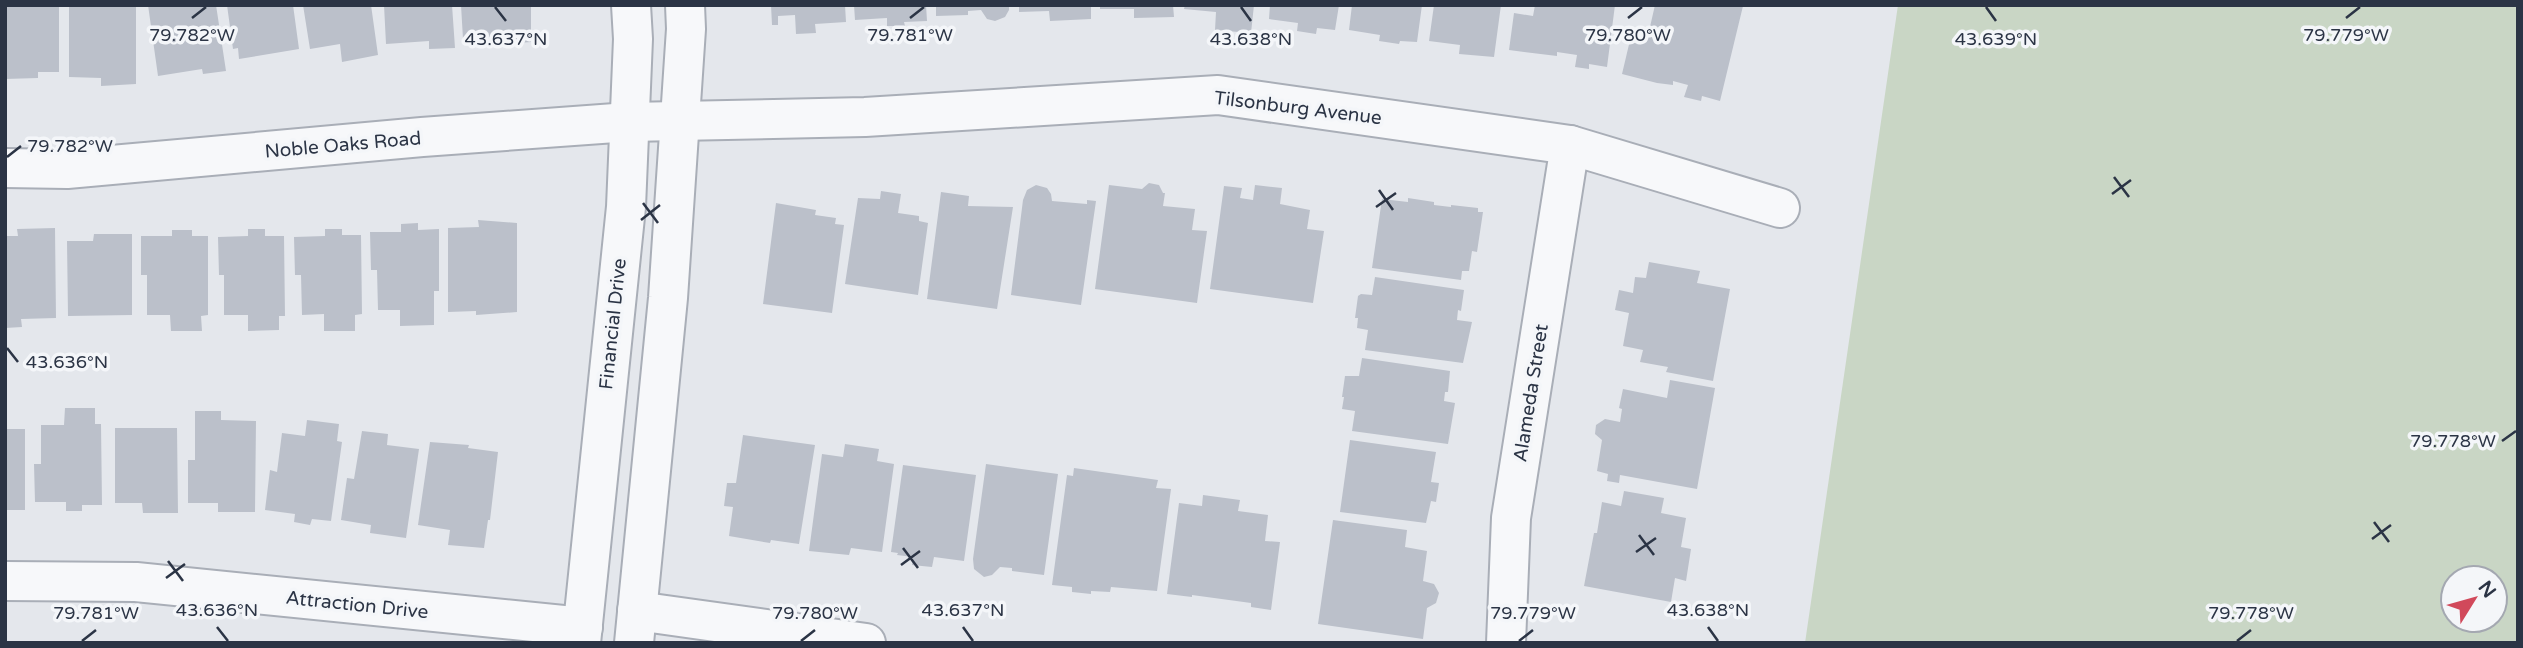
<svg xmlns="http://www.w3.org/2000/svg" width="2523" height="648" font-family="'Varela Round',sans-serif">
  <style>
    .green { fill: #c9d6c5; fill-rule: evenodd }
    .building { fill: #bbc0ca }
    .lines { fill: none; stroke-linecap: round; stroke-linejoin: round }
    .minor-casing { stroke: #a9aeb7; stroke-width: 42 }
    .minor { stroke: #f7f8fa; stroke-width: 38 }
    .ticks { fill: none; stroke: #2b3445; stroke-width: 2.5 }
    .labels { text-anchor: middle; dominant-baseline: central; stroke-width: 7; stroke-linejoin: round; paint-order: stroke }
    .street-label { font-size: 19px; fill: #2b3445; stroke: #f4f6f9 }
    .ticks-label { font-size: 18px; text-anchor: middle; fill: #2b3445; stroke: #f4f6f9; stroke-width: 7; stroke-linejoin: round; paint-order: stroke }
  </style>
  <rect width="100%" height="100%" fill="#e4e7ec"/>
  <path class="green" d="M1898,5H2518V643H1805ZM2453,578H2495V620H2453Z"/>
  <g class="building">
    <path d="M5,5H59V72H38V78L5,79Z"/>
    <path d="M69,5H136V84L101,86V78L69,77Z"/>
    <path d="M148,5H216L226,71L203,74L202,69L158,76Z"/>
    <path d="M227,5H293L299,49L239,59L238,48L233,49Z"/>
    <path d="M303,5H371L378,55L342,62L340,44L310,49Z"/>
    <path d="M384,5H452L455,48L429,49V41L386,44Z"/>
    <path d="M461,5H531V42L505,44V36L463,39Z"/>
    <path d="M771,5H845L846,22L815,24L816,33L796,34L795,15L778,16V25H772Z"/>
    <path d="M854,5H926L927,21L904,22L905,26H887V18L855,20Z"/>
    <path d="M936,5H1009V10L1005,17L995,21L987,19L981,10L968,11V15L936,16Z"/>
    <path d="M1019,5H1091V19L1050,21L1049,11L1019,12Z"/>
    <path d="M1100,5H1173L1174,17L1134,18V9H1100Z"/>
    <path d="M1185,5H1254L1251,33L1215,30L1216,12L1184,9Z"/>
    <path d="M1270,5H1339L1335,30L1317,28L1316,34L1297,31L1298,23L1269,19Z"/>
    <path d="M1352,5H1422L1417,42L1400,41L1399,44L1379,41L1380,35L1349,30Z"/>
    <path d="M1434,5H1501L1494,57L1459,54L1460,45L1429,41Z"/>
    <path d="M1535,5H1615L1607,67L1589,64V69L1575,67L1577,55L1557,52V56L1509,50L1514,13L1533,16Z"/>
    <path d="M1655,5L1743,6L1720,101L1702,96L1701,101L1684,97L1688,85L1673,81V85L1657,83L1622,74L1631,36L1647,40Z"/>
    <path d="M1149,183L1159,185L1163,193H1165L1163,206L1195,209L1192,230L1207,231L1197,303L1095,289L1109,185L1142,189Z"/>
    <path d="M1036,185L1047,188L1051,194L1052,201L1087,204V200L1096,201L1081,305L1011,295L1023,200L1027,190Z"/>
    <path d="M1255,185L1282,188L1280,204L1310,210L1307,229L1324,231L1313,303L1210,289L1224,186L1242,188L1240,198L1253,200Z"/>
    <path d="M881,191L901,194L898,213L919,216V221L928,223L918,295L845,284L858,198L880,199Z"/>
    <path d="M941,192L969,196L968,206L1013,207L997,309L927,299Z"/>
    <path d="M1408,198L1434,202V205L1451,207V205L1478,208V212H1483L1477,252L1472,251L1469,271H1462L1461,280L1372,268L1382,199L1408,202Z"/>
    <path d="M776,203L816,210L815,215L836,218L835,224L844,225L832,313L763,304Z"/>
    <path d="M478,220L517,223V312L476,315V311L448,312V228L479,227Z"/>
    <path d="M418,223V230L439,229V291H434V325L400,326V310H378L377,270H371L370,232H401V224Z"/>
    <path d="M55,228L56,318L21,319L22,327L5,328V236H18L17,229Z"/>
    <path d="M248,229H265V236H284L285,316H279V330L248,331V315H224V275H219L218,237L248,236Z"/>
    <path d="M325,229H342V235H361L362,314L355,315V331H324V314L302,315L301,275H295L294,237L325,236Z"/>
    <path d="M172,230H192V236H208V315L201,316L202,331H171L170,315H147V275H141V236H172Z"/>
    <path d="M94,234H132V315L68,316L67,241H93Z"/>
    <path d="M1649,262L1700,271L1697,283L1730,289L1713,381L1666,372L1668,367L1640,362L1643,350L1623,346L1629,313L1615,310L1619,290L1633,293L1635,277L1646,278Z"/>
    <path d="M1375,277L1464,290L1461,311L1458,310L1457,320L1472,322L1463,363L1365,350L1368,330L1357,328L1358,318H1355L1358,296L1361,294L1372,295Z"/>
    <path d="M1362,358L1450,371L1448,392H1445L1444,401L1455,403L1448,444L1352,431L1355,411L1342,409L1344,397H1342L1345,376H1359Z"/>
    <path d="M1670,380L1715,388L1697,489L1620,475L1619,483L1607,481L1608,474L1597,471L1602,440L1595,434L1596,425L1605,419L1620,422L1622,409L1619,408L1623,389L1667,398Z"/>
    <path d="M65,408H95V424H101L102,505H82V511H66V502H35L34,464H41V425H64Z"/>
    <path d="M195,411H221V420L256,421L255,512H218V503H188V460H195Z"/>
    <path d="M307,420L339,424L337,441L342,442L331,521L312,519L310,525L294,522L295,514L265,510L270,470L277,472L282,433L305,436Z"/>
    <path d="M115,428H177L178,513H143L142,503H115Z"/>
    <rect x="5" y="429" width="20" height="81"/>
    <path d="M362,431L388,434L387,445L419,449L406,538L370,533L371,525L341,520L347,478L354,479Z"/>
    <path d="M743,435L815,445L799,544L771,540L770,543L729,536L733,507L724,506L727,483H736Z"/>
    <path d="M1350,440L1436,452L1431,482L1439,483L1436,502L1431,501L1426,523L1340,512Z"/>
    <path d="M430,442L469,445L468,448L498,452L490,520H488L484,548L448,545L450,530L418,525Z"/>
    <path d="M845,444L879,449L877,461L894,464L882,552L851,548L849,555L809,551L822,454L843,457Z"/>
    <path d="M986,464L1058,474L1044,575L1012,571V568L1000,567L992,575L984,577L974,569L973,559Z"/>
    <path d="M903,465L976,475L964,561L934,557L932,567L912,565L913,557L897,555L898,553L891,552Z"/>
    <path d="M1074,468L1158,480L1156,488L1171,489L1157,591L1111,587L1110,592L1091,591V594L1072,592V587L1052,585L1067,475L1073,476Z"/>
    <path d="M1624,491L1664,498L1661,513L1686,518L1681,547L1691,549L1686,581L1675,578L1671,602L1584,586L1594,533H1597L1602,502L1621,506Z"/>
    <path d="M1203,495L1240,500L1238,511L1268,515L1265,541L1280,542L1271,610L1251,607V603L1192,595V597L1167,594L1179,503L1202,506Z"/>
    <path d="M1333,520L1407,530L1405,547L1427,551L1423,581L1434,584L1439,593L1436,603L1427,608L1423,639L1318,624Z"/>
  </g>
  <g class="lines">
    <g class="minor-casing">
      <g id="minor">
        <path d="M5,168L67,169L422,137L629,122L865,117L1218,95L1570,145L1780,208"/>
        <path d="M5,581L136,582L583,627"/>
        <path d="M637,611L866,643"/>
        <path d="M581,643L626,207L633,39L631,5"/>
        <path d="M634,643L668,298L686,29L685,5"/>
        <path d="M1506,643L1511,518L1570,145"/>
      </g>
    </g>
    <use href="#minor" class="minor"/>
  </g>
  <path class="ticks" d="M495,7L506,21M1241,7L1251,21M1986,7L1996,21M192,18L206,7M910,18L924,7M1628,18L1642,7M2346,18L2360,7M7,157L21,146M2114,177L2129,197M1379,190L1393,210M2112,194L2131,180M643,203L658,223M1376,207L1396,193M641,220L660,205M7,348L18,362M2502,441L2516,431M2374,522L2389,542M1639,535L1654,555M2372,539L2391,525M903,548L918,568M1636,552L1656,538M168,561L183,581M901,565L920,551M166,578L185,564M217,627L228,641M963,627L973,641M1708,627L1718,641M82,641L96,630M801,641L815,630M1519,641L1533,630M2237,641L2251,630"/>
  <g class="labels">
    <g class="street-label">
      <text transform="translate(1298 108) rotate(7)">Tilsonburg Avenue</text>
      <text transform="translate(343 145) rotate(-5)">Noble Oaks Road</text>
      <text transform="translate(613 324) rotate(-84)">Financial Drive</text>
      <text transform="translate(1531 393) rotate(-81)">Alameda Street</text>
      <text transform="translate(357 605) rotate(6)">Attraction Drive</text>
    </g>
  </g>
  <g class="ticks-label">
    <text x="192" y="41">79.782°W</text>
    <text x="910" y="41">79.781°W</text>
    <text x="1628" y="41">79.780°W</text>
    <text x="2346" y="41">79.779°W</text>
    <text x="506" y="45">43.637°N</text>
    <text x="1251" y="45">43.638°N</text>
    <text x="1996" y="45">43.639°N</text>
    <text x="70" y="152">79.782°W</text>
    <text x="67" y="368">43.636°N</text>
    <text x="2453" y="447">79.778°W</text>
    <text x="217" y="616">43.636°N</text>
    <text x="963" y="616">43.637°N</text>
    <text x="1708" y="616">43.638°N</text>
    <text x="96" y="619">79.781°W</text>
    <text x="815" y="619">79.780°W</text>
    <text x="1533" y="619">79.779°W</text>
    <text x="2251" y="619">79.778°W</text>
  </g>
  <rect width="2523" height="648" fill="none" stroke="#2b3445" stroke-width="14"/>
  <g transform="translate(2474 599) rotate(53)"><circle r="33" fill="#f4f6f9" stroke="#a4a8b1" stroke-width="2"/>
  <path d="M0-5L12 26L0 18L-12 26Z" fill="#d1495b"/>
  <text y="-10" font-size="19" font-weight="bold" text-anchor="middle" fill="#2b3445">N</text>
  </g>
</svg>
